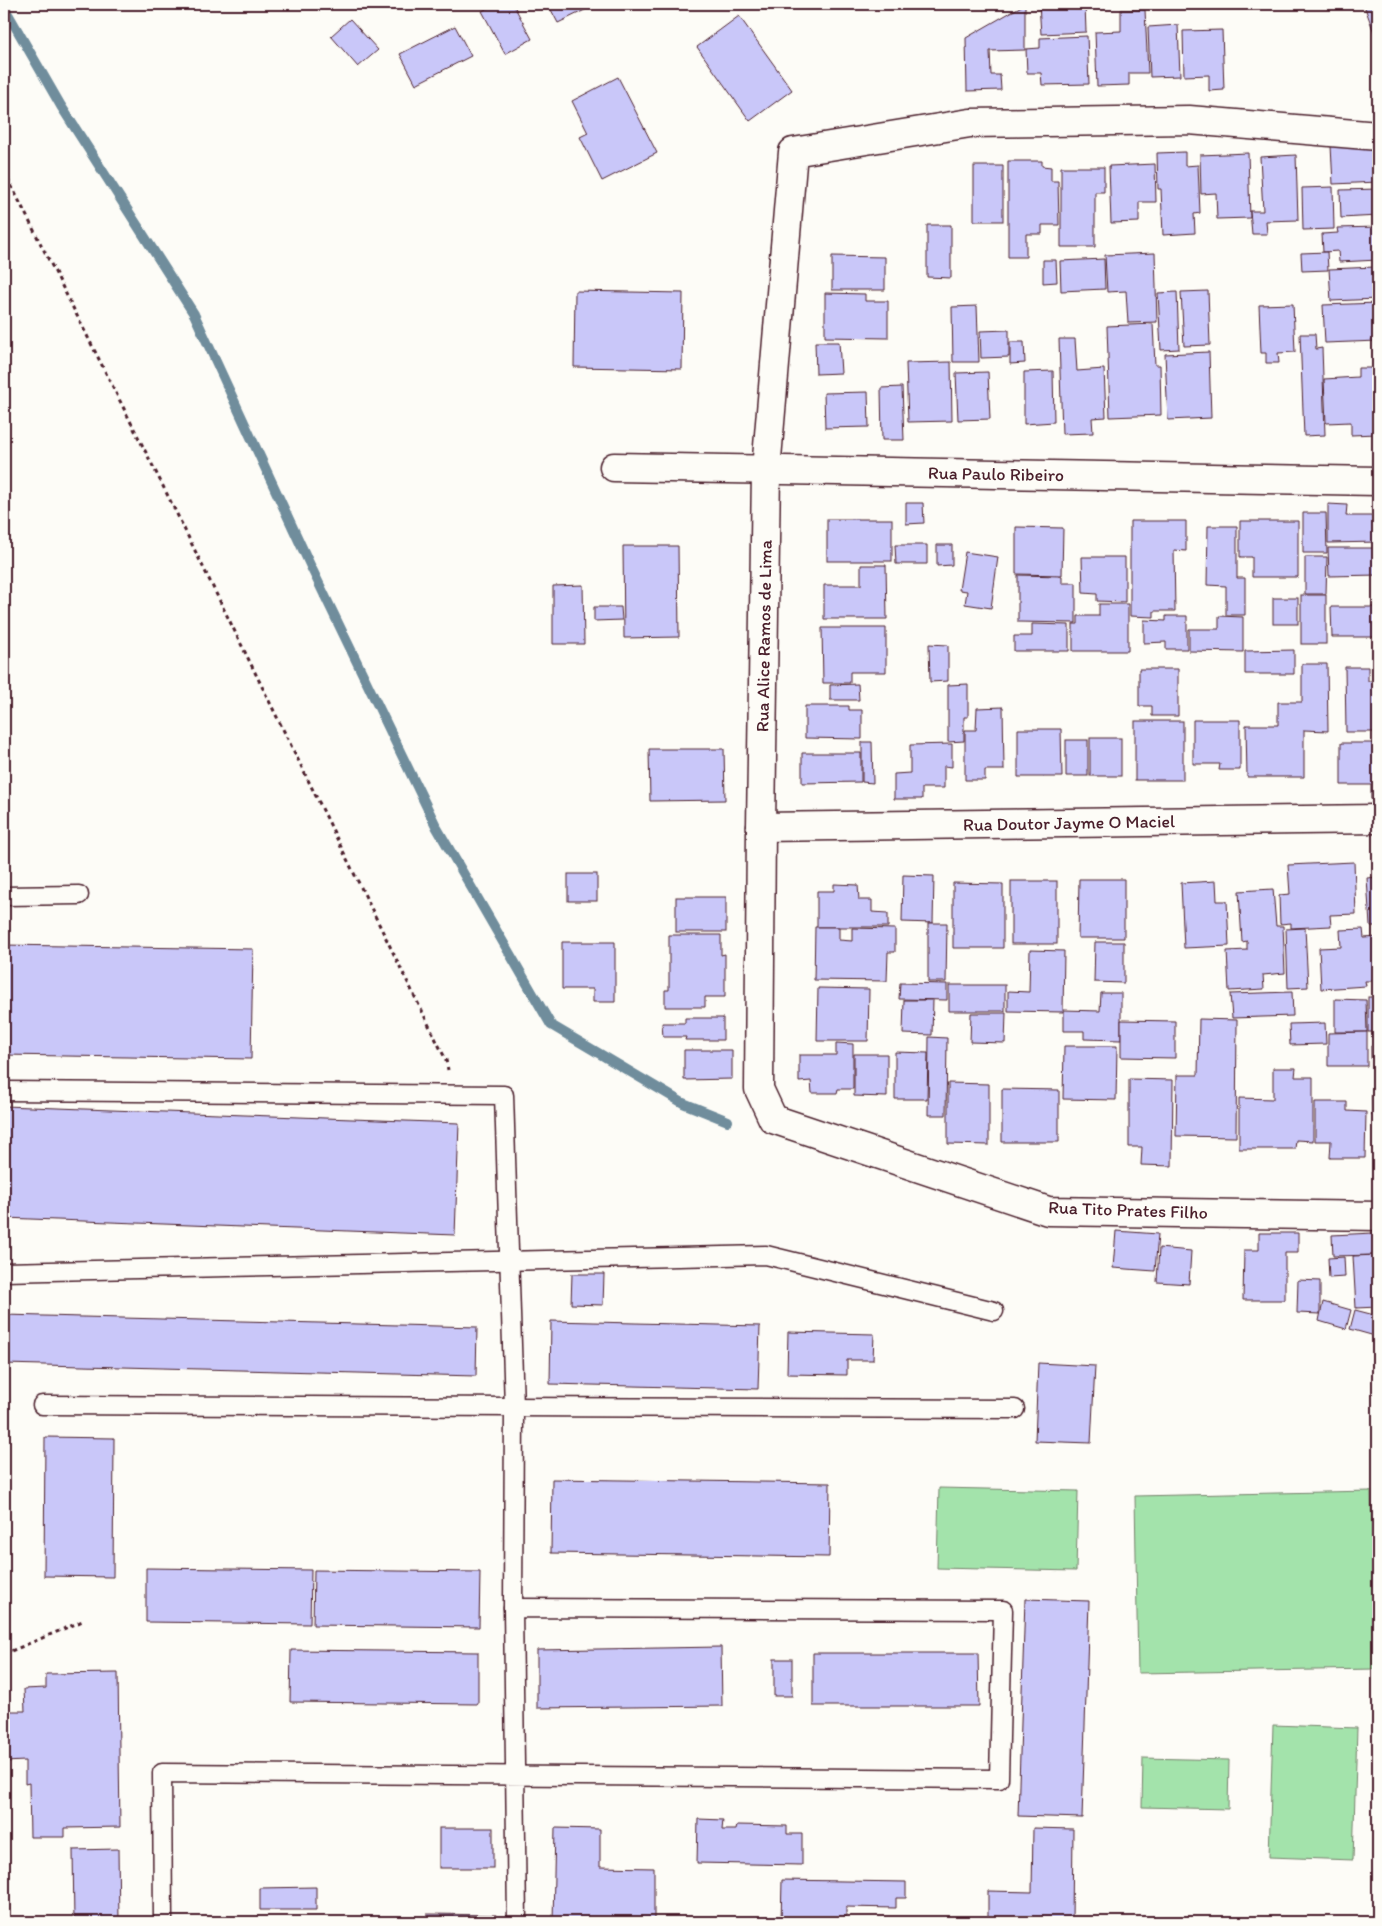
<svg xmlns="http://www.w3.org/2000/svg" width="1382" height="1926" font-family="Itim,sans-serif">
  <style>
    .green { fill: #a3e3ab; stroke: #76816b }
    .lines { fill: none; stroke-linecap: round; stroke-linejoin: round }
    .stream { stroke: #708d9c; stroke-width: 10 }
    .building { fill: #c9c7f9; stroke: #4a1f2b }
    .service-casing { stroke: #4a1f2b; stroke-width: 21 }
    .minor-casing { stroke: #4a1f2b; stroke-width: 31 }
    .path { stroke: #4a1f2b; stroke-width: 3; stroke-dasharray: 4 4; stroke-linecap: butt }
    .service { stroke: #fdfcf7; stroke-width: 18 }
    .minor { stroke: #fdfcf7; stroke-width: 28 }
    .labels { text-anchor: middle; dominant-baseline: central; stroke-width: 4; stroke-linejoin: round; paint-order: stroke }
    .street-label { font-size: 18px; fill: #4a1f2b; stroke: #fdfcf7 }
  </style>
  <rect width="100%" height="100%" fill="#fdfcf7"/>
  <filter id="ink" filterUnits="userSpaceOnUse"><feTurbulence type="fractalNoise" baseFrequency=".02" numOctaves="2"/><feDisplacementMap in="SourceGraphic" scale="10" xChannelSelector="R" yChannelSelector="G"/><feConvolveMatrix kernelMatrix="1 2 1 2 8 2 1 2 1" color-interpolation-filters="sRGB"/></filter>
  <g filter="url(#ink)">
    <g class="green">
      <path d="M939,1488L1078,1491L1076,1571L937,1568Z"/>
      <path d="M1371,1491L1375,1669L1138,1673L1135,1496Z"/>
      <path d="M1273,1725L1357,1728L1353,1860L1269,1857Z"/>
      <path d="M1143,1758L1229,1760L1228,1809L1142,1807Z"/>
    </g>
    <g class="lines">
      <path class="stream" d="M4,7L61,106L194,314L311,567L437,828L551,1025L683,1103L728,1121"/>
    </g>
    <g class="building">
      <path d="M496,4H513L532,39L505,54L482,11Z"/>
      <path d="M548,4H589L591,7L558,23Z"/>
      <path d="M1025,4V50L990,51L991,75H1000L1001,90L967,91L966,38Z"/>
      <path d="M1039,4H1085L1086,32L1041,34Z"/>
      <path d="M1368,4H1378V34L1375,35L1364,5Z"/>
      <path d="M1121,10H1145L1148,73H1129V85L1097,86L1095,32L1121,31Z"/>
      <path d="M739,16L792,90L750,121L697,47Z"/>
      <path d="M350,19L378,50L358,67L331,36Z"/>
      <path d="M1178,25L1180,76L1150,77L1148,27Z"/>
      <path d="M455,26L471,56L416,84L400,54Z"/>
      <path d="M1222,30L1224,90L1209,91V75L1184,76L1183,31Z"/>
      <path d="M1087,36L1089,84L1042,85L1041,73H1027L1026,49L1040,48V38Z"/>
      <path d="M618,77L657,153L602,181L580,137L588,133L572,101Z"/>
      <path d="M1377,144L1378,182L1333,184L1331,146Z"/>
      <path d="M1185,152V166L1198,165L1200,213L1194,214L1195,233L1163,235L1161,189H1158L1157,153Z"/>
      <path d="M1248,153L1250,218L1217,219L1216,193L1201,194L1200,155Z"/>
      <path d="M1296,155L1298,220L1266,221L1267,234H1252L1250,211H1263L1260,157Z"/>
      <path d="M1008,161H1042V166L1051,167V181H1058L1059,225H1042V234H1026V257H1008Z"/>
      <path d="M1155,164L1156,202H1139V222L1111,223L1109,166Z"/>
      <rect x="974" y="166" width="29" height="55"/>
      <path d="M1061,167H1104V192H1095V247H1061Z"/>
      <path d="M1333,187L1334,229L1303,230L1302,188Z"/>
      <path d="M1378,189V216L1341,218L1340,190Z"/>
      <path d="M927,225H951V278L927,277Z"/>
      <path d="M1378,227V260L1339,262L1338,251L1323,252L1322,234L1338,233L1337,228Z"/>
      <path d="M1327,252L1328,270L1302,271L1301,253Z"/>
      <path d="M1155,253L1157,322L1128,323L1126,291L1107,292L1105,255Z"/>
      <path d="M832,256L885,257V290H832Z"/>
      <path d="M1104,259L1105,289L1061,291L1060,261Z"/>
      <path d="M1043,260H1056L1057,282L1043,283Z"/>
      <path d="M1375,267L1377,299L1331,301L1329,269Z"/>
      <path d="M575,291L683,293L682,369L574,367Z"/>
      <path d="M1208,291L1210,345L1184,346L1181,292Z"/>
      <path d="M1177,292L1179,349L1161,350L1158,293Z"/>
      <path d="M825,293L865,294V301H888V338L825,337Z"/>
      <path d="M1378,303V341L1325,343L1323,305Z"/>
      <path d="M1293,304L1295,352L1278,353L1279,363H1266V353H1261L1259,305Z"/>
      <path d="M977,306L979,362H953L952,307Z"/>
      <path d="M1153,324L1155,365H1160L1161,415L1110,417L1107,326Z"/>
      <path d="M1009,330V357L981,358L980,331Z"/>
      <path d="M1300,334H1315L1316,349L1322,348L1325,435L1304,436Z"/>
      <path d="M1059,339H1075L1077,371L1104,369L1106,417L1092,418L1093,433L1062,434Z"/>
      <path d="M815,342H839L841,373L816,374Z"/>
      <path d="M1010,342H1024L1025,363L1010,364Z"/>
      <path d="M1209,352L1211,418L1168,420L1165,354Z"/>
      <path d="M951,362L952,421L908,422L906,363Z"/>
      <path d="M1358,368H1378V396H1376L1377,434L1351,435V422L1326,423L1324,379L1358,377Z"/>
      <path d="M1053,371L1054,422L1024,424V372Z"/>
      <path d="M988,372L990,419L958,420L956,373Z"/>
      <path d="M902,387L904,440H882L881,388Z"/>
      <path d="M868,392L869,427L825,428L824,393Z"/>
      <path d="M906,503H923L924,523L906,524Z"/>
      <path d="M1328,504L1347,505L1346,516H1378V542L1328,543Z"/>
      <path d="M1303,513H1326L1327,553H1303Z"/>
      <rect x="827" y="519" width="65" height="42"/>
      <path d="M1130,521H1186V551L1174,550L1175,611H1154V617L1130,616Z"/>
      <path d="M1240,521H1298V577H1252V557H1240Z"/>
      <path d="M1208,526H1237V578H1245V615H1226V586L1207,585Z"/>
      <path d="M1016,527L1063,528L1062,575L1016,574Z"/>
      <path d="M895,545H927V564H896Z"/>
      <path d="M937,545H952V565L937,566Z"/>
      <path d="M623,546H678L679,637L624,638Z"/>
      <path d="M1328,548H1378V575L1329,576Z"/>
      <path d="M965,552L998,557L991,608L965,604L967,591L959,590Z"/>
      <path d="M1082,557H1125V602L1097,601V594L1083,593Z"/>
      <path d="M1305,557H1327L1326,594H1305Z"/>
      <path d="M861,565H886L887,619H824V585H861Z"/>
      <path d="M1018,575L1062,576V583H1076V623L1018,622Z"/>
      <path d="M583,585L584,644H553V586Z"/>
      <rect x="1301" y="595" width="25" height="49"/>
      <rect x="1273" y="598" width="25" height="26"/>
      <path d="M1099,604H1128V651H1073V624H1078V616H1099Z"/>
      <path d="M594,607H621L622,620L594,621Z"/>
      <path d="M1331,607H1378V637H1332Z"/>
      <path d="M1166,616H1187V649H1166V642L1144,643V620L1166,621Z"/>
      <path d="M1219,616L1243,617V652L1189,651V629H1219Z"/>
      <path d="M1032,624L1069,625V651H1014V636H1032Z"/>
      <path d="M822,628H886V672H850V683H823Z"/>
      <path d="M929,644L948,645V681L930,682Z"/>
      <path d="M1294,650V674H1245V651Z"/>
      <path d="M1302,664H1327L1328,731L1304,730V777H1247L1246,725H1278V702H1302Z"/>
      <path d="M1345,667H1368V681H1375V667H1378V732H1346Z"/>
      <path d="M1139,669H1178V716H1152V706H1139Z"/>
      <path d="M858,684L859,700H830V685Z"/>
      <path d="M968,684V717H964V741L948,742V685Z"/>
      <path d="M805,706H849V710H862V739L805,738Z"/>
      <path d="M1003,707L1004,770H985V780H965V730H976L977,708Z"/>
      <path d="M1193,720H1240V770H1219L1220,764H1193Z"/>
      <rect x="1135" y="721" width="48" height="59"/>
      <path d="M1018,729H1061L1062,777H1018Z"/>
      <rect x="1090" y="738" width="31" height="38"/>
      <rect x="1066" y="740" width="22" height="36"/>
      <path d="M862,742H872L873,783L862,782Z"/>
      <path d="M1341,743H1378V799H1371V785H1341Z"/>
      <path d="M952,744V767L944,766V788H922V799H894V774L910,773V745Z"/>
      <path d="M649,749H724L725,800L650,801Z"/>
      <path d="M802,753H861V782L802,783Z"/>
      <path d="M1354,862L1356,914L1330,915L1331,926L1291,928V923L1280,924L1279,895L1290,894L1288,865Z"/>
      <rect x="568" y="874" width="29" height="27"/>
      <path d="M903,875L934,876L933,923L902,922Z"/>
      <path d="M1378,877V926H1370L1367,878Z"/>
      <path d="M1079,879H1124V938H1078Z"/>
      <rect x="1011" y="881" width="46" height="63"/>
      <path d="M1216,881L1217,901H1227L1229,946L1184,948L1181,883Z"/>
      <path d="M953,883L1003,884V948H953Z"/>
      <path d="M834,884L858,885L859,900H872V912L888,913V927H817V891H834Z"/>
      <path d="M1273,889L1276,926H1283L1285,973L1263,975L1264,989L1229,991L1227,951L1247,950V941L1242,942L1239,891Z"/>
      <rect x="676" y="897" width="50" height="35"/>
      <path d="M928,923H947L946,982H928Z"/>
      <path d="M815,927H839V940L852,941V928L895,929V952H888L887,981L814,980Z"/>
      <path d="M1305,928L1308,987L1288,988L1286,929Z"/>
      <path d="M1363,929L1364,938L1378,937V981H1365L1366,986L1321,989L1319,948L1341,947L1340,930Z"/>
      <path d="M669,935H721V955L725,954V997H705V1007H665V990H669Z"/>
      <path d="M562,942H615V1002H593V989H562Z"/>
      <path d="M1095,942H1124V983L1094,982Z"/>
      <path d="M4,945L253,949L251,1059L4,1055Z"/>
      <path d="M1030,950L1064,951L1063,1012L1008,1011V991L1029,992Z"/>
      <path d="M900,983L947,984V1000L899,999Z"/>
      <rect x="949" y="985" width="56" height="26"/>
      <path d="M818,988L869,989L868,1041H817Z"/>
      <path d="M1292,992L1293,1016L1232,1018L1230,994Z"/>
      <path d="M1101,993H1121V1040L1084,1039V1031H1064V1010L1100,1011Z"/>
      <rect x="1368" y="997" width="10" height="35"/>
      <path d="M1335,999L1366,1000L1367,1032H1335Z"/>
      <path d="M904,1000H933L932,1035L903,1034Z"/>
      <path d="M971,1013H1006L1005,1043L970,1042Z"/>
      <path d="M685,1018H723V1040H685L686,1037H663L662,1023H685Z"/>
      <path d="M1199,1019L1237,1020L1236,1137L1176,1136L1177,1075H1198Z"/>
      <path d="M1121,1020L1175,1021V1058L1121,1057Z"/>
      <path d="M1325,1023L1326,1044L1290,1045L1289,1024Z"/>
      <path d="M1367,1032V1066H1328V1033Z"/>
      <path d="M929,1037L947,1038L946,1115H928Z"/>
      <path d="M836,1043L853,1044V1089H838L837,1093H812L811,1081L799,1082V1055H836Z"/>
      <path d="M1064,1046H1117L1116,1100L1063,1099Z"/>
      <path d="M1371,1046H1378V1115H1372Z"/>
      <path d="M684,1050H732V1079L684,1080Z"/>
      <path d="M895,1052L928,1053L927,1099H895Z"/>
      <path d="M854,1054H887V1097L854,1096Z"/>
      <path d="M1273,1068H1296L1295,1077H1313V1141L1296,1140L1295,1149H1239V1098L1273,1099Z"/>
      <path d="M1129,1079L1173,1080L1172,1166L1141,1165L1142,1147H1129Z"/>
      <path d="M948,1083L989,1084V1145L948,1144Z"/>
      <path d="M1002,1089L1059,1090V1142H1002Z"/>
      <path d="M1315,1102H1347V1111L1366,1112L1365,1158H1330L1331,1141H1315Z"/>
      <path d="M4,1106L459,1123L455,1235L4,1218Z"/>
      <rect x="1374" y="1122" width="4" height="44"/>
      <path d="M1116,1231L1158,1234L1155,1271L1113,1268Z"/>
      <path d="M1259,1233H1298V1253H1285V1300H1243L1244,1250H1259Z"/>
      <path d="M1373,1233L1374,1255L1333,1256L1332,1235Z"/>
      <path d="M1159,1248L1191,1251L1189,1284L1157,1282Z"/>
      <path d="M1378,1255V1307L1356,1308L1353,1256Z"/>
      <path d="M1344,1257L1345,1277L1329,1278L1328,1258Z"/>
      <path d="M572,1274H604L603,1305L571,1304Z"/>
      <path d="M1298,1280L1320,1281V1314L1297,1313Z"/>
      <path d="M1323,1302L1351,1310L1346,1329L1319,1321Z"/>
      <path d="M1355,1310L1378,1316L1375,1336L1350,1329Z"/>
      <path d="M4,1315L477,1327L476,1376L4,1364Z"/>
      <path d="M551,1321L760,1326L758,1389L550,1384Z"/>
      <path d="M788,1332L874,1334L873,1360H847V1375L787,1374Z"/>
      <path d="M1038,1363L1095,1366L1091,1443L1035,1441Z"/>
      <path d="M45,1437L114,1438L113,1577L44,1576Z"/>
      <path d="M552,1479L830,1483L829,1557L551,1553Z"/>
      <path d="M146,1568L311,1570L310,1624L146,1622Z"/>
      <path d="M314,1570L480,1572L479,1627L313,1625Z"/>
      <path d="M1025,1599L1089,1601L1082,1818L1018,1816Z"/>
      <path d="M721,1647L722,1706L537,1708V1650Z"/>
      <path d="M291,1650L478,1652V1704L290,1702Z"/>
      <path d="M813,1653H978L979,1706H813Z"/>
      <rect x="774" y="1659" width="18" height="37"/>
      <path d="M118,1673L120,1827L65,1828V1837H30L29,1783L25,1784V1761L4,1762V1711H25L24,1689L46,1688V1674Z"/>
      <path d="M698,1819L723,1820L722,1830H736L737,1825L787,1826V1834H802V1865L697,1863Z"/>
      <rect x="439" y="1828" width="54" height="40"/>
      <path d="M555,1828L600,1829V1867L654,1868V1922H553Z"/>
      <path d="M1033,1828L1073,1829L1072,1922H988V1891L1032,1892Z"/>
      <path d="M118,1849L119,1922H74L73,1850Z"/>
      <path d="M782,1880L906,1882V1898H896V1908L846,1907V1922H781Z"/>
      <path d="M316,1887V1910H260V1888Z"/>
      <path d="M427,1914L496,1915V1922H427Z"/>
    </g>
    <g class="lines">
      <g class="service-casing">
        <g id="service">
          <path d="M4,896L79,895"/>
          <path d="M4,1091L504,1095L514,1407L513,1608"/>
          <path d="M4,1272L766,1255L994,1311"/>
          <path d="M42,1405L1015,1409"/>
          <path d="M163,1922L162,1773L999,1779L1003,1610L513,1608L517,1922"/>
        </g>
      </g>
      <g class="minor-casing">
        <g id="minor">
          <path d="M1378,136L1189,120L970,123L793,152L766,470L761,827L759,1089L773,1119L1048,1211L1378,1216"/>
          <path d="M614,467L1378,481"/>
          <path d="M761,827L1378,819"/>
        </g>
      </g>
      <g class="path">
        <path d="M4,171L172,504L446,1060L448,1070"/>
        <path d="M4,1654L85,1620"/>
      </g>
      <use href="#service" class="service"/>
      <use href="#minor" class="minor"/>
    </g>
  </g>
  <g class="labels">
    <g class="street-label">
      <text transform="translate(996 474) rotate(1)">Rua Paulo Ribeiro</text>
      <text transform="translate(764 636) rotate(-89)">Rua Alice Ramos de Lima</text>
      <text transform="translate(1069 823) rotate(-1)">Rua Doutor Jayme O Maciel</text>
      <text transform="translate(1128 1210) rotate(2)">Rua Tito Prates Filho</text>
    </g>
  </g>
  <rect width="1382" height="1926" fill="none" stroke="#fdfcf7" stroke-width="20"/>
  <rect x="10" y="10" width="1362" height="1906" fill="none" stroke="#4a1f2b" stroke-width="2" filter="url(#ink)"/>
</svg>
